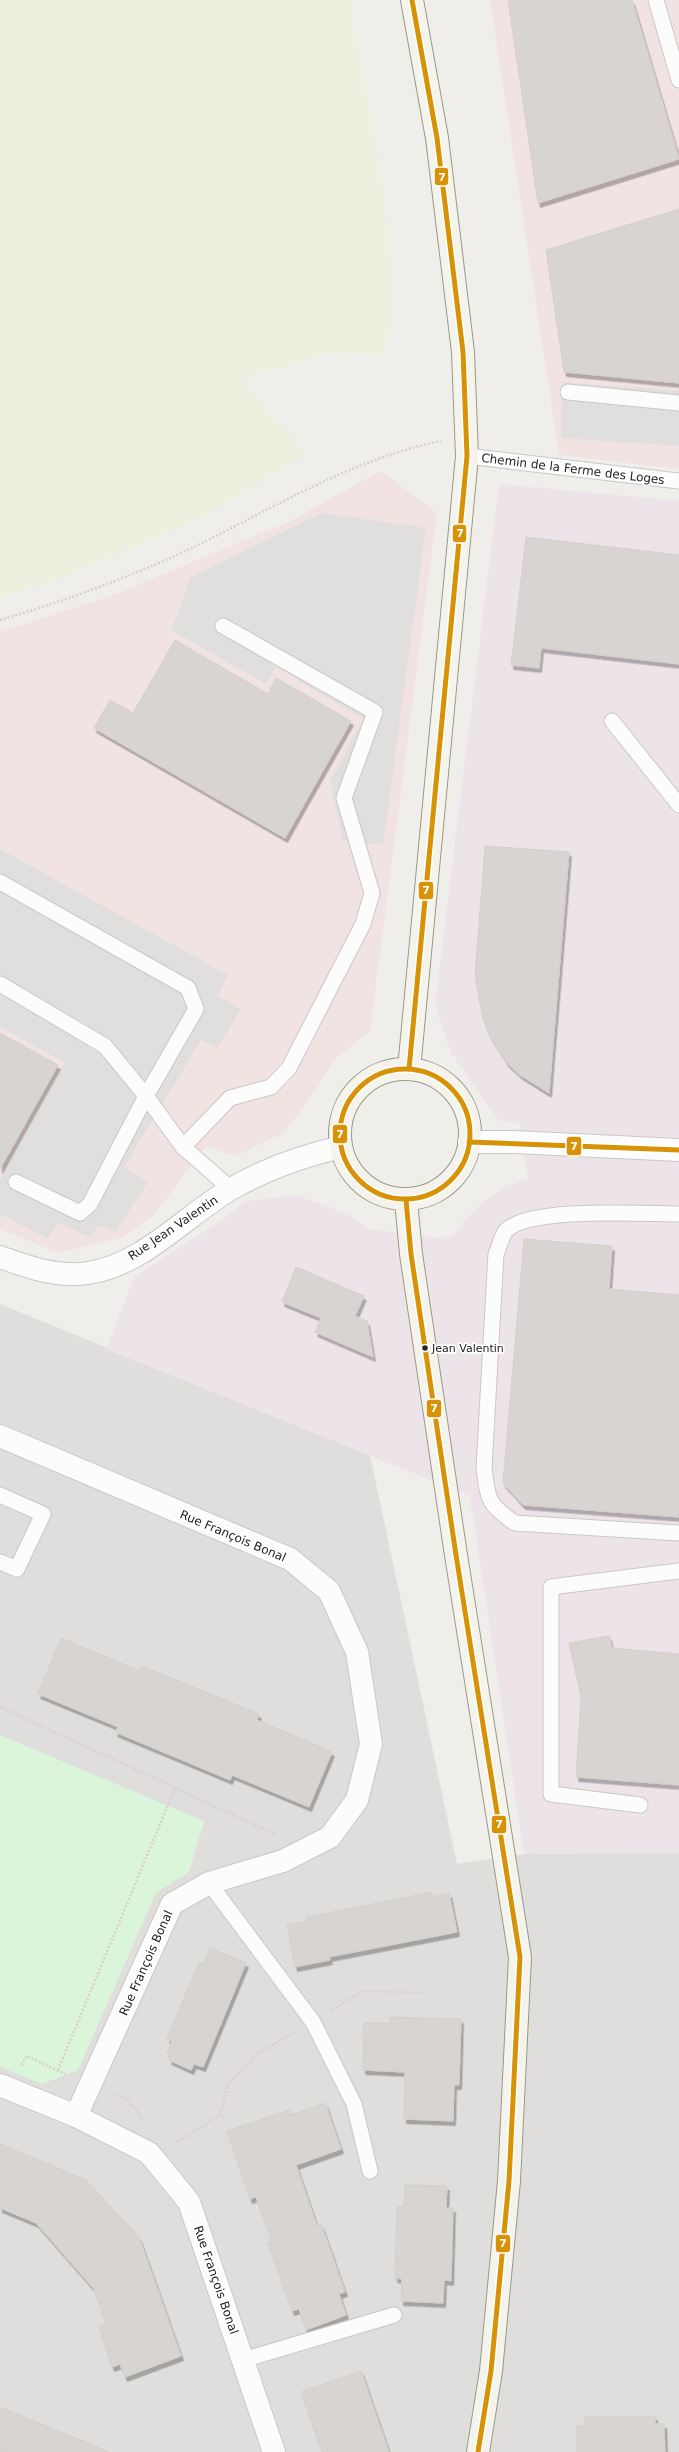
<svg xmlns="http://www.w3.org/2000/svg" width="679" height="2452" font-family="'DejaVu Sans',sans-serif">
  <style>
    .residential { fill: #dfdedc }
    .commercial { fill: #f1e3e1 }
    .industrial { fill: #ede4e9 }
    .farmland { fill: #efefdf }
    .park { fill: #daf5da }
    .parking { fill: #e0dfde }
    .building { fill: #d7d4d2; stroke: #d3d0cc; filter: url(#shadow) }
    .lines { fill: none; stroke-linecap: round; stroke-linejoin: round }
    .lane-casing { stroke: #c9c8c7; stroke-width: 17 }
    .street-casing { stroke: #c9c8c7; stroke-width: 24 }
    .secondary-casing { stroke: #999a82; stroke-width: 24 }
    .path { stroke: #dccecd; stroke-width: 2.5; stroke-dasharray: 2 2; stroke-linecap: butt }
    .lane { stroke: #fdfcfc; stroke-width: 15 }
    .street { stroke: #fdfcfc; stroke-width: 22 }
    .secondary { stroke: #f4f4ed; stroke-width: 22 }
    .bus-1-casing { stroke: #fff; stroke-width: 8 }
    .bus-1 { stroke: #d79205; stroke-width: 5 }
    .bus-dot { fill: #222; stroke: #fff; stroke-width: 1.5 }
    .labels { text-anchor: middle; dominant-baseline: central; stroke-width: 3.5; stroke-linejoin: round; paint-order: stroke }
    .bus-label { font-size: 11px; fill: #222; stroke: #fff; text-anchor: start }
    .street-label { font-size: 12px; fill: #222; stroke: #fff }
    .line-badge { stroke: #fff; stroke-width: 1.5 }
    .badge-label { font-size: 11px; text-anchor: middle; font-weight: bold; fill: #fff }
  </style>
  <defs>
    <filter id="shadow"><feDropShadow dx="2.5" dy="4.5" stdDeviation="0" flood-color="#0004"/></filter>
  </defs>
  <rect width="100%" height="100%" fill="#f0eeeb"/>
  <path class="residential" d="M0,1304L370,1455L457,1864L524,1854L679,1853V2452H0Z"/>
  <g class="commercial">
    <path d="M490,0H679V469L559,455Z"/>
    <path d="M381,471L437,513L370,1031L335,1059L310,1099L282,1134L235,1156L206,1146L154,1215L121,1238L58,1253L0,1229V632L111,596L286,523Z"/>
  </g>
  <path class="industrial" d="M499,484L679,501V1853L524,1854L470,1496L106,1349L135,1276L219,1222L246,1201L296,1195L350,1215L368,1229L436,1238L452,1236L475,1209L501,1189L528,1177L519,1123L499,1121L451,1053L435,1005Z"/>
  <path class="farmland" d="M0,0H350L381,175L391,262V327L381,357L335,352L239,380L306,454L202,517L65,576L0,599Z"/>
  <path class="park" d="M0,1735L204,1821L189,1872L156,1893L78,2070L42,2084L0,2067Z"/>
  <g class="parking">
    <path d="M562,382L679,391V446L561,438Z"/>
    <path d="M321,513L426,528L383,845L343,841L330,781L363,719L276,667L266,684L171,630L191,577Z"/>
    <path d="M0,849L228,975L218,996L241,1009L217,1048L201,1040L124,1167L148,1182L115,1232L98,1225L90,1237L58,1222L48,1239L0,1214V1179L65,1063L0,1027Z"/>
  </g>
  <g class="building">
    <path d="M508,0H632L679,159L538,203Z"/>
    <path d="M679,209V383L564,372L546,250Z"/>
    <path d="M526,537L679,555V664L541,648L539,668L511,665Z"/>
    <path d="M175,640L268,694L276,678L351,721L285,838L94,728L110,700L133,713Z"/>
    <path d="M485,846L569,852L549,1093L520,1075L507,1063L488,1033L482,1015L475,975Z"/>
    <path d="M0,1033L58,1065L0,1169Z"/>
    <path d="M524,1239L612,1246L609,1289L679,1295V1517L523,1505L503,1483Z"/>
    <path d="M296,1267L364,1296L355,1316L367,1321L373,1357L315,1332L321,1318L282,1302Z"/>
    <path d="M609,1636L612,1648L679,1654V1785L576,1777L581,1697L569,1643Z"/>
    <path d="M61,1638L140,1671L142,1666L259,1714L257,1720L332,1752L309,1807L232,1775L230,1780L115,1732L118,1727L38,1694Z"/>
    <path d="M432,1892V1897L449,1893L457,1932L329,1957L330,1960L295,1967L287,1925L307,1921V1917Z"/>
    <path d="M210,1948L246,1963L203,2067L194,2064L191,2070L169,2060L172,2054L167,2053L172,2041L167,2039L199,1962L204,1964Z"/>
    <path d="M390,2017L461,2019L459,2085H454L453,2121L404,2119L405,2072L363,2070L364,2023H390Z"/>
    <path d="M325,2103L341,2149L296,2165L317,2226L321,2224L345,2292L339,2294L346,2315L306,2330L299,2309L292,2311L268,2243L272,2242L256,2197L250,2199L227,2131L289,2110L291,2115Z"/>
    <path d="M0,2144L86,2180L139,2237L181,2356L125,2377L120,2364L112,2367L99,2327L106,2324L94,2289L36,2223L0,2208Z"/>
    <path d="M405,2185L447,2186L446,2208H453L451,2281L444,2280L443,2303L401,2301L402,2279L395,2278L397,2206L404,2207Z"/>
    <path d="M361,2371L389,2452H322L301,2392Z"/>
    <path d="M0,2407L107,2451V2452H0Z"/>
    <path d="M655,2416V2424H664L665,2452H577L576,2426L585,2425V2417Z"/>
  </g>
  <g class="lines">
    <g class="lane-casing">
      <g id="lane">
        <path d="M656,0L679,80"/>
        <path d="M568,392L679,403"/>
        <path d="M467,456L679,481"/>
        <path d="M223,626L375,712L344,798L372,893L363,924L289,1068L271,1087L230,1098L183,1147L231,1189"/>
        <path d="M612,721L679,805"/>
        <path d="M0,882L188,988L196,1009L146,1096L90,1204L80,1213L16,1182"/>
        <path d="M0,984L105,1046L146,1096L183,1147"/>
        <path d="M679,1214C645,1214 525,1206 505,1232C501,1238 499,1248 496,1254L484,1468C488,1500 488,1505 515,1523L679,1533"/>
        <path d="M0,1495L43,1514L17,1569L0,1562"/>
        <path d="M640,1805L551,1794V1587L679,1571"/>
        <path d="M209,1883L313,2022L354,2104L370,2171"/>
        <path d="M243,2360L394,2315"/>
      </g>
    </g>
    <g class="street-casing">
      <g id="street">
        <path d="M469,1142H514L679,1150"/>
        <path d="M0,1257C28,1267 58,1278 88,1273C143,1265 185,1216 231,1189C265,1169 303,1156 341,1147"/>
        <path d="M0,1436L290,1559L329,1591L357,1652L371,1744L357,1800L330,1837L283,1861L209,1883L172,1904L76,2116"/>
        <path d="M0,2085L76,2116L149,2153L189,2202L274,2452"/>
      </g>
    </g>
    <g class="secondary-casing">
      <g id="secondary">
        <circle cx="405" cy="1134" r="65"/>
        <path d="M409,1069L467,456L463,352L437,138L412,0"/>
        <path d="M406,1200L411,1254L456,1555L520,1957L509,2181L491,2371L478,2452"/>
      </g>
    </g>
    <g class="path">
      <path d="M0,620C68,600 142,573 206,541C284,502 354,459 441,441"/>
      <path d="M0,1707L277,1835"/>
      <path d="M332,2010L363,1991L425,1993"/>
      <path d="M21,2065L27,2056L67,2075"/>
      <path d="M58,2070L175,1788"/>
      <path d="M114,2094L125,2098L145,2120"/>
      <path d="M172,2138L178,2142L220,2115L228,2084L259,2053L294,2033"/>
    </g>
    <use href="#lane" class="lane"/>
    <use href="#street" class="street"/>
    <use href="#secondary" class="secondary"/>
    <g class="bus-1-casing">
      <g id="bus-1">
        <circle cx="405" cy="1134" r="65"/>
        <path d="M409,1069L467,456L463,352L437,138L412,0"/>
        <path d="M469,1142L679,1150"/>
        <path d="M406,1200L411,1254L456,1555L520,1957L509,2181L491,2371L478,2452"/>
      </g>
    </g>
    <use href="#bus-1" class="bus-1"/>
  </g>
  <circle class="bus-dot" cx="425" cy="1348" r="3.5"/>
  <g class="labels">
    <g class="bus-label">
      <text x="432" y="1348">Jean Valentin</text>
    </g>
    <g class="street-label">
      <text transform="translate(573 469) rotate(7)">Chemin de la Ferme des Loges</text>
      <text transform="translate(173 1228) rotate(-34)">Rue Jean Valentin</text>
      <text transform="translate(233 1536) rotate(23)">Rue François Bonal</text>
      <text transform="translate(146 1963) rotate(-66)">Rue François Bonal</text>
      <text transform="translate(216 2280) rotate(71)">Rue François Bonal</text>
    </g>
  </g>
  <g class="line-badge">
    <rect x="434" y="167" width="15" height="19" rx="4" fill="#d79205"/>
    <rect x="452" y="524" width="15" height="19" rx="4" fill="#d79205"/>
    <rect x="418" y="881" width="16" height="19" rx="4" fill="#d79205"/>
    <rect x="332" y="1124" width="16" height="20" rx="4" fill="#d79205"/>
    <rect x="566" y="1136" width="16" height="20" rx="4" fill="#d79205"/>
    <rect x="426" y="1399" width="16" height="19" rx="4" fill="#d79205"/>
    <rect x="491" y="1815" width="16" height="19" rx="4" fill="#d79205"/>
    <rect x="495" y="2234" width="16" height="19" rx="4" fill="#d79205"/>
  </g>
  <g class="badge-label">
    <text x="442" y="181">7</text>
    <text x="460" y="537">7</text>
    <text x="426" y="894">7</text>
    <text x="340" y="1138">7</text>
    <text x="574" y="1150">7</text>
    <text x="434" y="1412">7</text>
    <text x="499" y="1828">7</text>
    <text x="503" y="2247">7</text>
  </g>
</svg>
